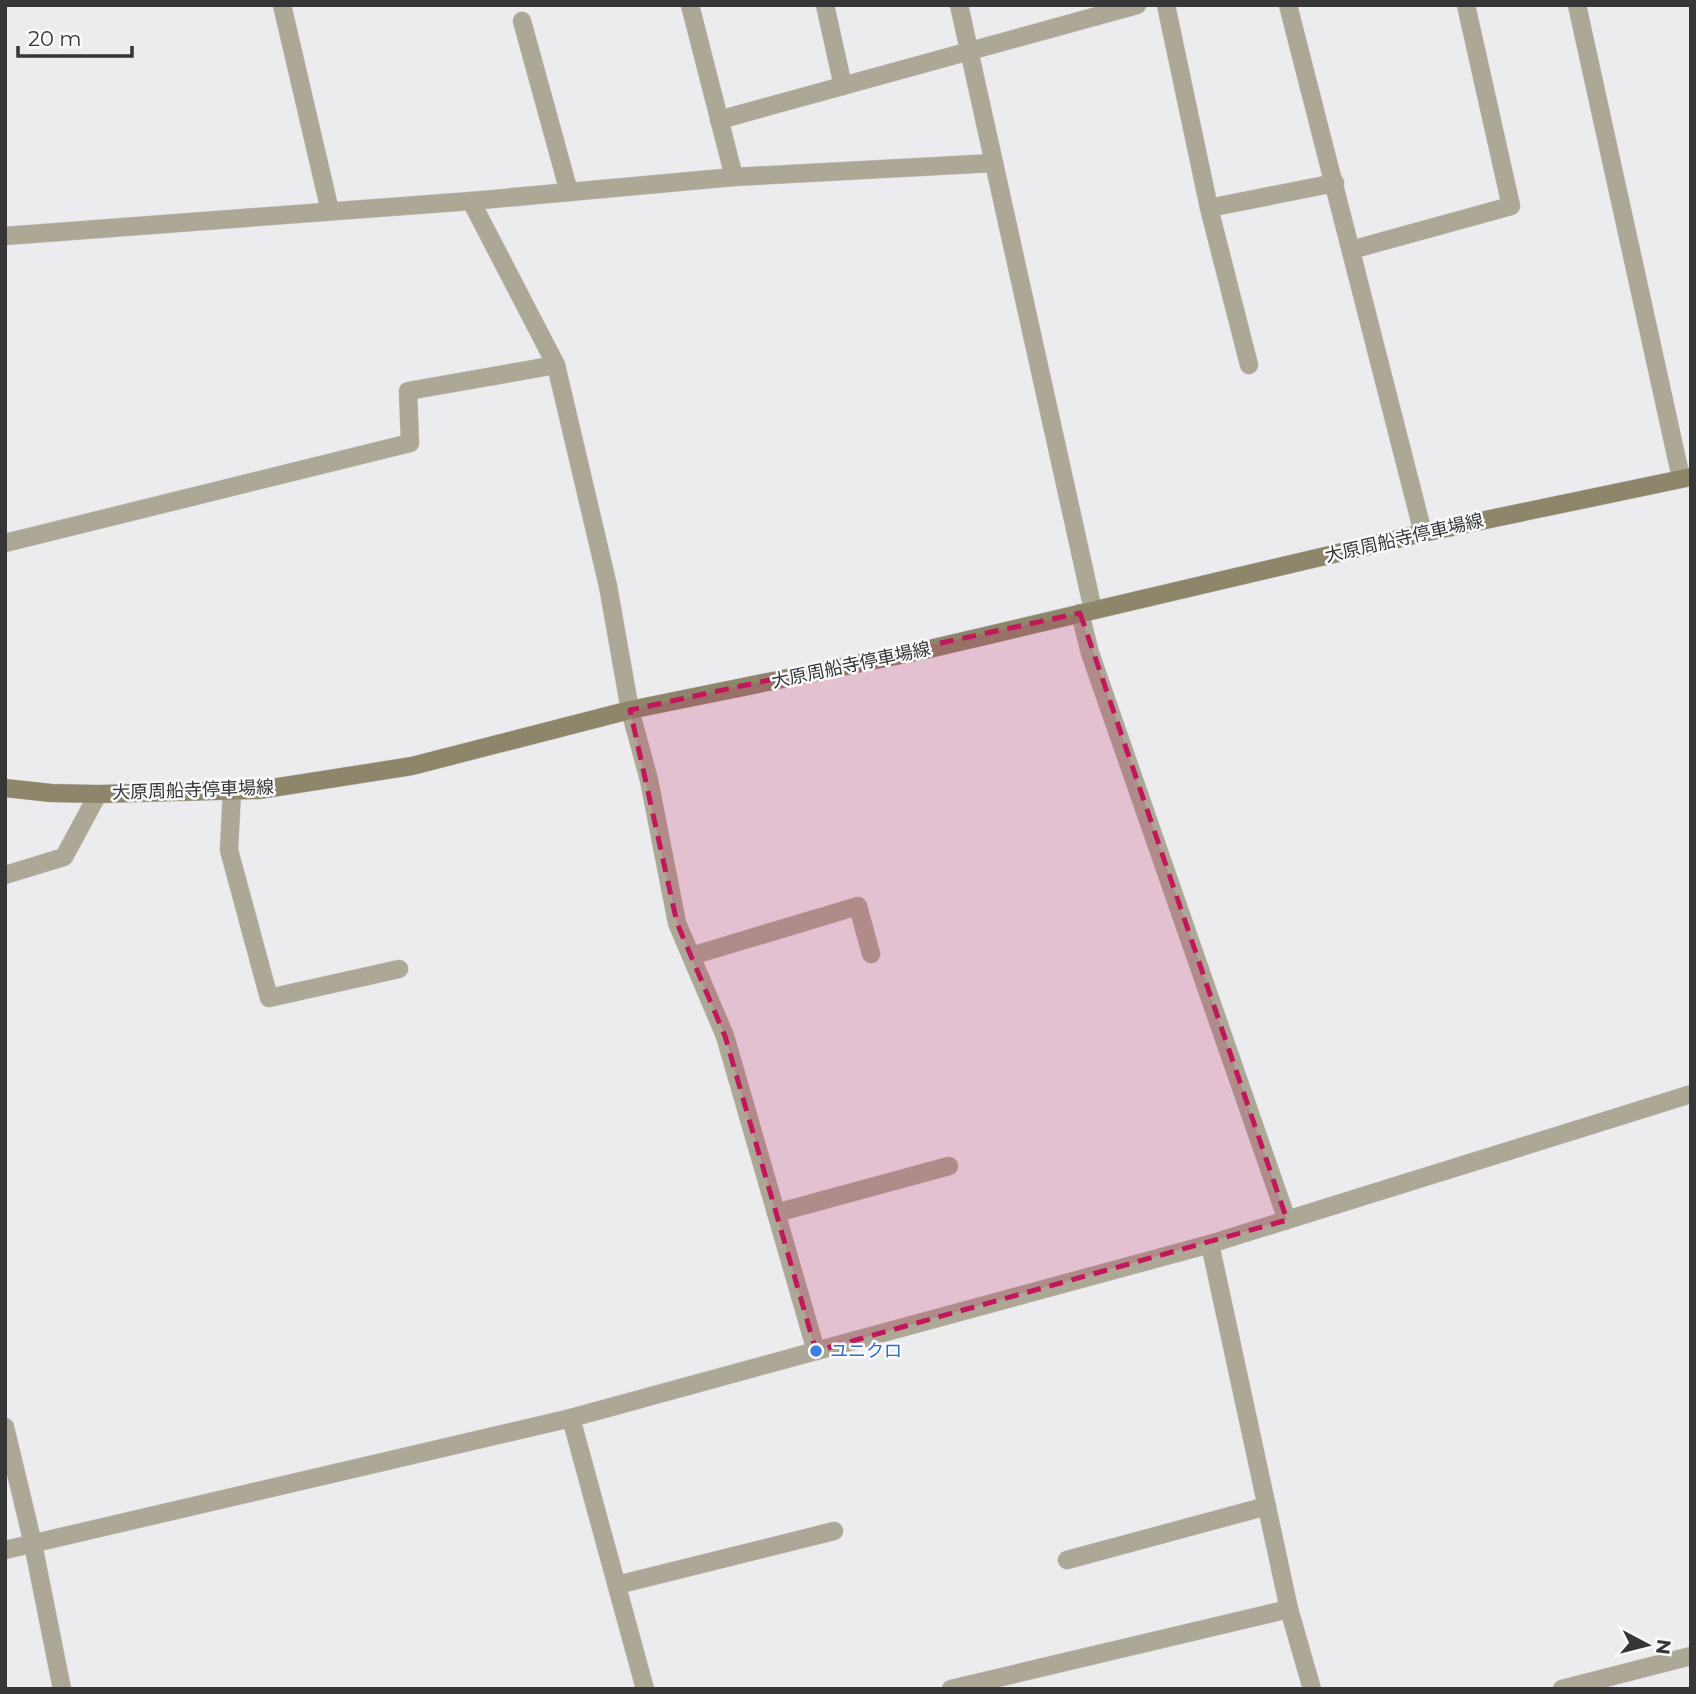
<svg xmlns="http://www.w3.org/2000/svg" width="1696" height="1694" font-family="Montserrat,'Noto Sans JP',sans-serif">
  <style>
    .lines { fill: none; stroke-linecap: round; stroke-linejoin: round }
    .street-casing { stroke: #c8c8ca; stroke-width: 19 }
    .secondary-casing { stroke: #c8c8ca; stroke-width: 19 }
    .street { stroke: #ada895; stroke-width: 18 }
    .secondary { stroke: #8e866b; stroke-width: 18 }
    .marked { fill: #c2185b; fill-opacity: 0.2; stroke: #c2185b; stroke-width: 5; stroke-dasharray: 14 9; stroke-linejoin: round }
    .shop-dot { fill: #3f7fe0; stroke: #f9fafc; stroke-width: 2.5 }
    .labels { text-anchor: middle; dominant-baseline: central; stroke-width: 5; stroke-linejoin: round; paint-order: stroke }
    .street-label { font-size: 18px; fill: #363637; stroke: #f9fafc }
    .shop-label { font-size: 18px; fill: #366cbe; stroke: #f9fafc; text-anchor: start }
  </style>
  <rect width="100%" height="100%" fill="#ececef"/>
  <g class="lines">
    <g class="street-casing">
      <g id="street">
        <path d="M282,5L330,211"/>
        <path d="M690,5L734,177"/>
        <path d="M825,5L843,86"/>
        <path d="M959,5L1093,610"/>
        <path d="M1166,5L1209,208L1335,183"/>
        <path d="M1288,5L1423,533"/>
        <path d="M1577,5L1681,478"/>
        <path d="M522,21L569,192"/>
        <path d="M719,120L1137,5"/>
        <path d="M471,201L556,365L608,586L630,710L649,780L677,923L725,1036L816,1351"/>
        <path d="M1209,208L1249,365"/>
        <path d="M5,236L471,201L734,177L994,163"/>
        <path d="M1351,250L1511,206L1466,5"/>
        <path d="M5,543L410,443L408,391L556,365"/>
        <path d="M1080,613L1090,653L1287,1220"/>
        <path d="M232,790L229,850L269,998L399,969"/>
        <path d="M5,875L64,857L98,794"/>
        <path d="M691,956L858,906L871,954"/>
        <path d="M776,1213L949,1166"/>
        <path d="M1210,1244L1289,1609L1312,1689"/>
        <path d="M571,1418L645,1689"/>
        <path d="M5,1427L33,1544L62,1689"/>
        <path d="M5,1550L571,1418L816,1351L1210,1244L1691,1094"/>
        <path d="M1067,1560L1267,1506"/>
        <path d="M617,1585L834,1531"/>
        <path d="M951,1689L1289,1609"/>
        <path d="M1562,1689L1691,1656"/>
      </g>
    </g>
    <g class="secondary-casing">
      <path id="secondary" d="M5,788L51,793L98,794L259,790L412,766L630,710L925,650L1423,533L1691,477"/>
    </g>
    <use href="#street" class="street"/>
    <use href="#secondary" class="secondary"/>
  </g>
  <path class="marked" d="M1080,613L1287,1220L816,1351L725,1036L677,923L630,710Z"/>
  <circle class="shop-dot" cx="816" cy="1351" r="7"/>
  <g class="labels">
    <g class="street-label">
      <text transform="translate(1404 538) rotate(-13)">大原周船寺停車場線</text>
      <text transform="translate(851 665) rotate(-12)">大原周船寺停車場線</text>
      <text transform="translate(193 790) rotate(-2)">大原周船寺停車場線</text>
    </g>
    <g class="shop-label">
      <text x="830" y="1351">ユニクロ</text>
    </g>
  </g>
  <rect width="1696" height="1694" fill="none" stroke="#363637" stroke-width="14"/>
  <g transform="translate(1647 1645) rotate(97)" stroke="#f9fafc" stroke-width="5" paint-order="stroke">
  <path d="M0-5L12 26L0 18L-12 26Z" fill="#363637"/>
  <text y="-10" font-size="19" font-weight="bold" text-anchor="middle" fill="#363637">N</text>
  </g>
  <path d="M18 46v10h114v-10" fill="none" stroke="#363637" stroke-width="3.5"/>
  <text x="28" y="46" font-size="21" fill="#363637" stroke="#f9fafc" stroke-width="5" paint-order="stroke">20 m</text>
</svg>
